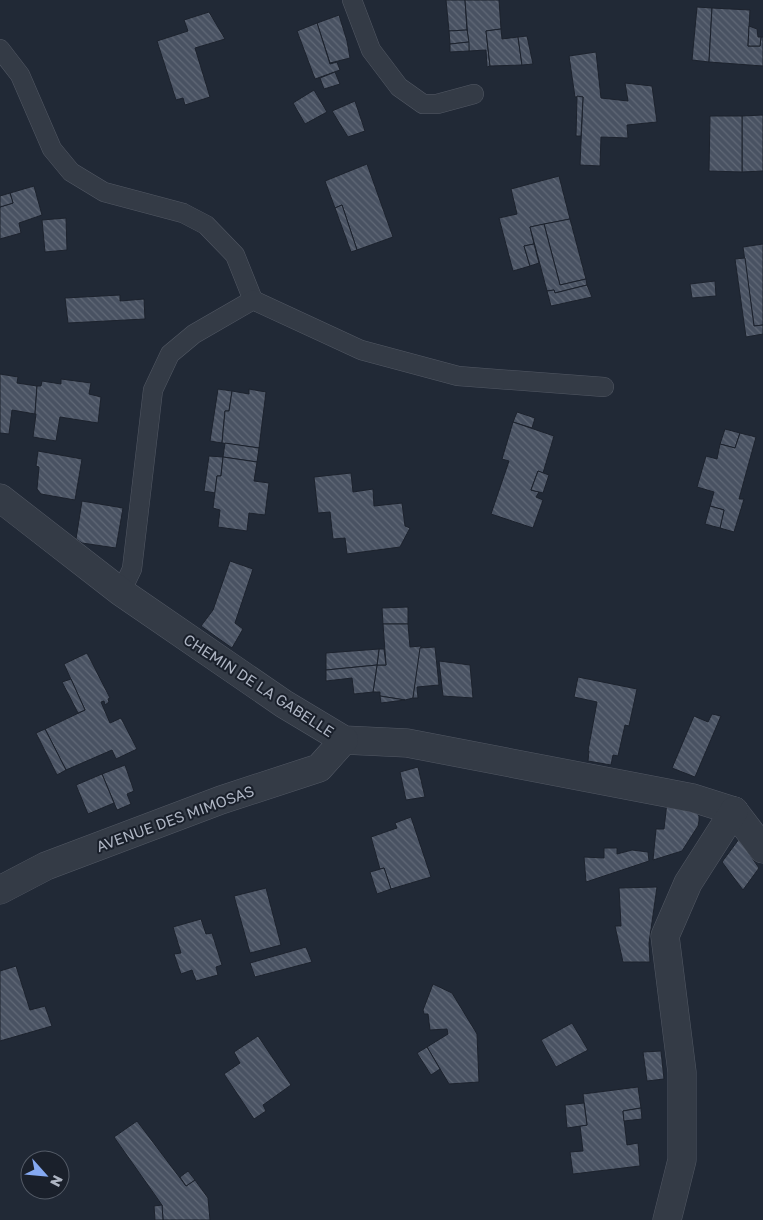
<svg xmlns="http://www.w3.org/2000/svg" width="763" height="1220" font-family="'Golos Text',sans-serif">
  <style>
    .building { fill: url(#building-back-hatch); stroke: #1c222d }
    .lines { fill: none; stroke-linecap: round; stroke-linejoin: round }
    .service-casing { stroke: #525864; stroke-width: 20 }
    .minor-casing { stroke: #525864; stroke-width: 29 }
    .service { stroke: #343b46; stroke-width: 19 }
    .minor { stroke: #343b46; stroke-width: 28 }
    .labels { text-anchor: middle; dominant-baseline: central; stroke-width: 4; stroke-linejoin: round; paint-order: stroke }
    .street-label { font-size: 15px; fill: #aeb5c3; stroke: #1a202b }
  </style>
  <defs>
    <pattern id="building-back-hatch" width="6" height="6" patternUnits="userSpaceOnUse" patternTransform="scale(1.25)"><rect width="6" height="6" fill="#495262"/><path d="M-1 5l2 2M0 0l6 6M5-1l2 2" fill="none" stroke="#616977"/></pattern>
  </defs>
  <rect width="100%" height="100%" fill="#212936"/>
  <g class="building">
    <path d="M446,0H465L467,30L449,31Z"/>
    <path d="M465,0H499L501,29L486,31L490,66L487,67L486,50L469,51Z"/>
    <path d="M697,7L712,8L709,62L692,60Z"/>
    <path d="M712,8L750,10L748,46H760L761,37H763V66L709,62Z"/>
    <path d="M209,12L225,39L195,48L210,97L185,105L183,98L176,100L157,41L188,31L184,20Z"/>
    <path d="M339,15L347,41L350,58L330,63L317,23Z"/>
    <path d="M317,23L330,64L337,62L340,70L315,79L297,31Z"/>
    <path d="M749,26L757,29L758,37H761L760,46H748Z"/>
    <path d="M501,29L502,39L518,37L522,65L490,66L486,31Z"/>
    <path d="M467,30L469,42L450,44L449,31Z"/>
    <path d="M527,36L533,64L522,65L518,37Z"/>
    <path d="M469,42V51L450,52V44Z"/>
    <path d="M596,52L601,98L628,101L625,83L652,86L657,122L627,125L628,138L601,137L600,166L580,165L583,97H575L569,56Z"/>
    <path d="M335,72L340,84L324,89L320,78Z"/>
    <path d="M314,90L327,112L305,124L293,103Z"/>
    <path d="M577,96L583,97L581,136H576Z"/>
    <path d="M355,101L365,131L348,137L332,111Z"/>
    <path d="M763,115V171L742,172V116Z"/>
    <path d="M710,116H742V172L709,171Z"/>
    <path d="M367,164L393,237L357,250L342,205L335,208L325,181Z"/>
    <path d="M559,176L570,219L530,227L534,244L524,246L530,266L513,271L499,218L517,214L511,189Z"/>
    <path d="M34,186L42,215L19,223L21,233L0,239V207L13,203L10,193Z"/>
    <path d="M10,193L13,203L0,207V196Z"/>
    <path d="M342,205L357,250L351,252L335,208Z"/>
    <path d="M66,218L67,250L45,252L42,220Z"/>
    <path d="M570,219L586,279L560,285L544,224Z"/>
    <path d="M544,224L560,285L586,279L587,285L555,293L554,290L547,291L530,227Z"/>
    <path d="M534,244L539,263L530,266L524,246Z"/>
    <path d="M763,244V325L754,326L743,247Z"/>
    <path d="M745,258L754,326L763,325V334L746,337L735,259Z"/>
    <path d="M715,281L716,296L692,298L690,284Z"/>
    <path d="M587,285L592,297L551,306L547,291L554,290L555,293Z"/>
    <path d="M120,295V301L144,299L145,319L68,323L65,298Z"/>
    <path d="M0,374L18,377L17,383L37,386L35,414L12,410L9,434L0,433Z"/>
    <path d="M61,379L91,383L89,394L101,397L98,423L60,417L56,441L33,437L36,414H35L37,386H41L42,381L61,384Z"/>
    <path d="M218,389L232,391L229,411H225L222,443L210,441Z"/>
    <path d="M249,389L266,392L259,448L222,443L225,411H229L232,391L249,394Z"/>
    <path d="M517,412L535,418L532,428L513,422Z"/>
    <path d="M513,422L554,436L543,473L538,471L531,490L539,492L536,497L543,500L533,528L491,514L509,461L502,459Z"/>
    <path d="M725,429L740,433L735,448L720,444Z"/>
    <path d="M740,433L756,437L739,499H744L734,532L720,528L724,510L710,506L714,492L697,487L706,456L717,459L720,444L735,448Z"/>
    <path d="M225,443L259,448L257,462L223,457Z"/>
    <path d="M38,451L82,459L75,500L41,494L37,489L39,467L36,466Z"/>
    <path d="M209,456L223,457L221,476H217L215,493L204,491Z"/>
    <path d="M223,457L257,462L254,481L269,483L265,515L249,513L247,531L218,527L220,510L213,508L217,476H221Z"/>
    <path d="M538,471L549,475L543,493L531,490Z"/>
    <path d="M351,473L353,492L373,489L374,506L402,503L405,526L410,528L400,547L347,554L345,538L333,539L330,512L318,513L314,477Z"/>
    <path d="M82,501L123,508L116,548L82,543L76,539Z"/>
    <path d="M710,506L724,510L720,528L705,524Z"/>
    <path d="M230,561L253,569L235,623L243,629L232,648L201,626L213,610Z"/>
    <path d="M408,607V624H383L382,608Z"/>
    <path d="M383,624H408L410,647L421,646L413,698L405,700L380,696V692H373L377,665H386Z"/>
    <path d="M435,647L439,685L417,687L418,698H413L420,648Z"/>
    <path d="M379,649H384L386,665H377Z"/>
    <path d="M379,649L377,665L326,670V653Z"/>
    <path d="M87,653L110,698L108,699L109,702L105,705L104,701L101,702L110,723L121,718L137,749L116,759L112,750L66,770L45,729L85,710L64,664Z"/>
    <path d="M439,661L470,665L473,698L443,696Z"/>
    <path d="M377,665L373,692L354,694L352,678L326,681V670Z"/>
    <path d="M578,677L637,689L629,726L625,725L618,756L613,755L611,765L588,761L589,751H588L597,702L574,697Z"/>
    <path d="M71,679L85,710L78,713L62,682Z"/>
    <path d="M380,696L405,700L381,703Z"/>
    <path d="M712,714L721,716L695,777L672,768L694,716L708,722Z"/>
    <path d="M45,729L66,770L57,775L36,733Z"/>
    <path d="M125,765L134,791L127,794L131,804L117,810L102,774Z"/>
    <path d="M418,767L425,797L406,800L400,772Z"/>
    <path d="M102,774L114,803L88,814L76,785Z"/>
    <path d="M667,802L697,813L699,816V821L698,826L682,851L653,860L656,829H664Z"/>
    <path d="M411,817L431,877L391,889L384,868L380,869L371,837L397,828L395,823Z"/>
    <path d="M739,839L759,868L743,890L722,862Z"/>
    <path d="M604,848H617V854L632,850L648,852L649,861L586,882L584,857L604,858Z"/>
    <path d="M384,868L391,889L377,894L370,872Z"/>
    <path d="M657,887L649,943L650,962H623L615,926H621L619,888Z"/>
    <path d="M266,888L281,945L250,953L234,896Z"/>
    <path d="M201,919L206,934L212,933L222,965L216,967L218,975L196,981L192,970L181,974L174,954L181,953L173,927Z"/>
    <path d="M306,947L312,962L255,977L250,963Z"/>
    <path d="M16,966L30,1010L45,1006L52,1026L0,1041V971Z"/>
    <path d="M433,984L452,993L477,1034L479,1082L449,1084L427,1047L448,1034L447,1029L430,1030L428,1014H424L423,1010Z"/>
    <path d="M572,1023L588,1050L556,1067L541,1040Z"/>
    <path d="M258,1036L291,1085L263,1105L266,1111L254,1119L224,1074L240,1063L234,1052Z"/>
    <path d="M427,1047L440,1069L431,1075L417,1053Z"/>
    <path d="M661,1051L664,1079L647,1081L643,1052Z"/>
    <path d="M638,1087L641,1108L623,1111L627,1145L638,1143L640,1166L573,1174L570,1152L583,1151L580,1126L587,1125L583,1094Z"/>
    <path d="M584,1103L587,1125L567,1128L565,1105Z"/>
    <path d="M641,1108L642,1119L624,1121L623,1111Z"/>
    <path d="M137,1121L186,1186L195,1180L208,1198L210,1220H163L162,1205L114,1137Z"/>
    <path d="M188,1171L195,1180L186,1186L180,1177Z"/>
    <path d="M162,1205L163,1220H155L154,1206Z"/>
  </g>
  <g class="lines">
    <g class="service-casing">
      <g id="service">
        <path d="M352,0L371,50L399,87L423,104H437L474,94"/>
        <path d="M0,49L20,75L52,149L71,172L104,192L183,213L206,225L235,255L253,300"/>
        <path d="M121,592L132,569L153,390L170,354L194,334L253,300L361,350L458,376L604,387"/>
      </g>
    </g>
    <g class="minor-casing">
      <g id="minor">
        <path d="M0,498L121,592L284,704L344,740L407,743L693,798L734,811"/>
        <path d="M734,811L763,849"/>
        <path d="M0,890L46,866L221,800L319,768L344,740"/>
        <path d="M667,1220L682,1160V1072L665,936L688,883L734,811"/>
      </g>
    </g>
    <use href="#service" class="service"/>
    <use href="#minor" class="minor"/>
  </g>
  <g class="labels">
    <g class="street-label">
      <text transform="translate(259 685) rotate(33)">CHEMIN DE LA GABELLE</text>
      <text transform="translate(175 818) rotate(-20)">AVENUE DES MIMOSAS</text>
    </g>
  </g>
  <g transform="translate(45 1175) rotate(117)"><circle r="24" fill="#1a202b" stroke="#555c68"/>
  <path d="M0-4L9 19L0 12L-9 19Z" fill="#85a9f2"/>
  <text y="-8" font-size="14" font-weight="bold" text-anchor="middle" fill="#aeb5c3">N</text>
  </g>
</svg>
